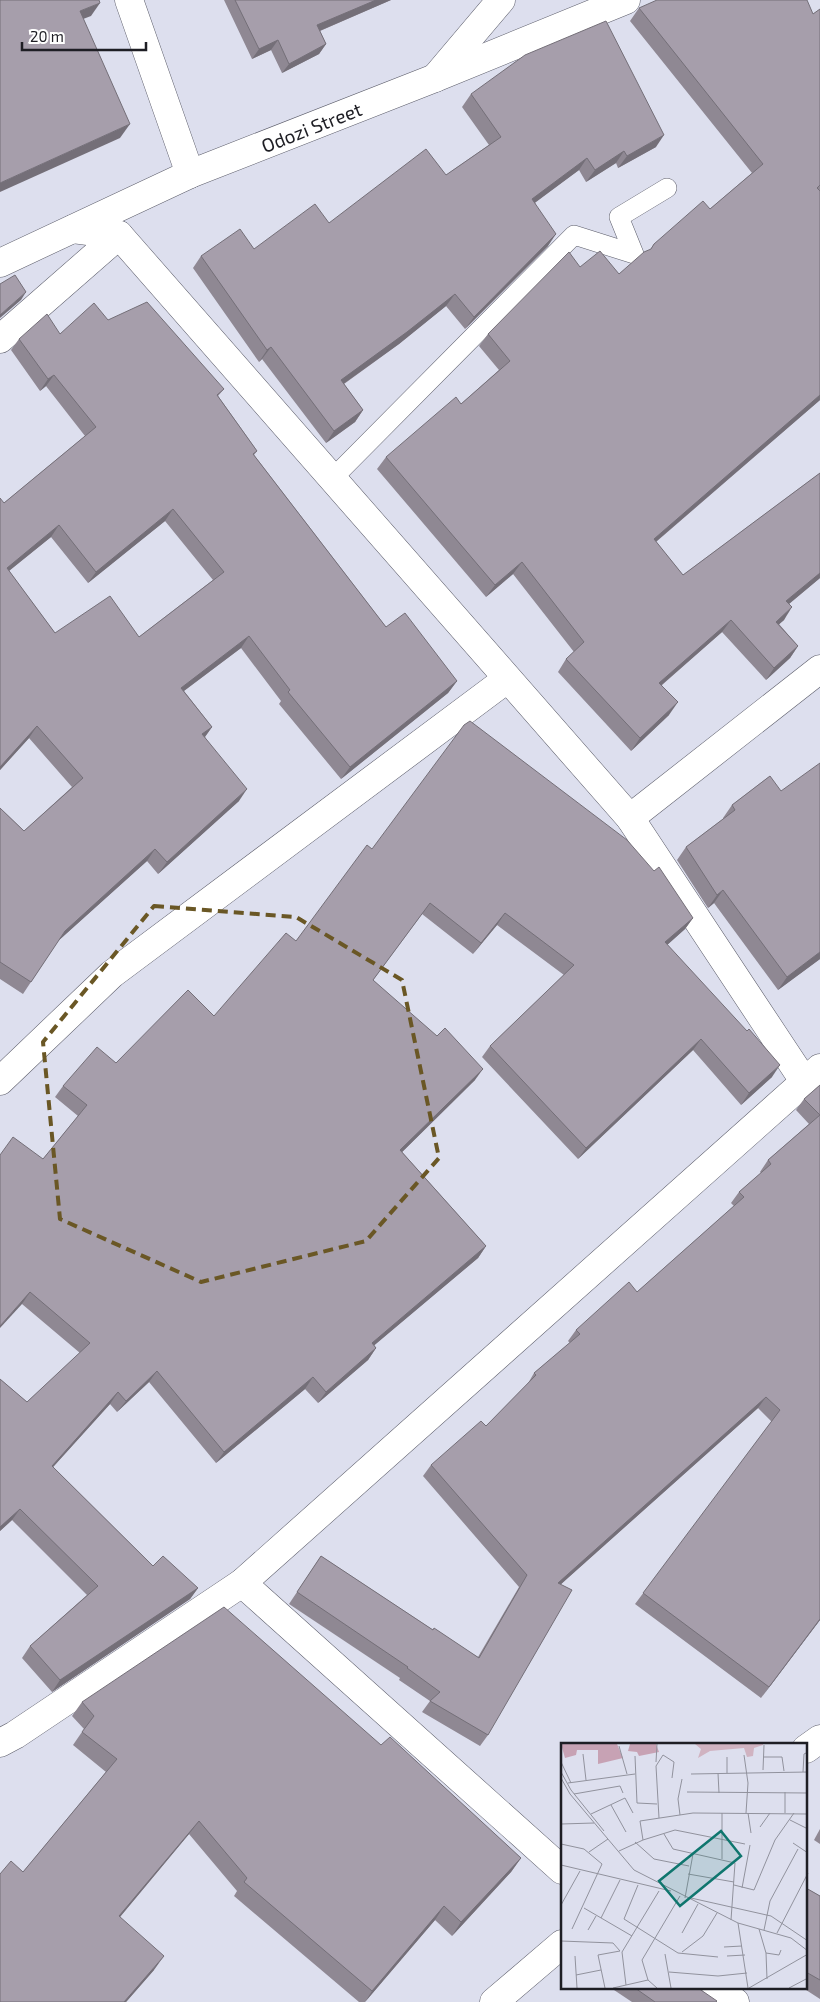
<svg xmlns="http://www.w3.org/2000/svg" width="820" height="2002" font-family="'Exo 2',sans-serif">
  <style>
    .lines { fill: none; stroke-linecap: round; stroke-linejoin: round }
    .service-casing { stroke: #5b5c69; stroke-width: 20 }
    .minor-casing { stroke: #5b5c69; stroke-width: 29 }
    .secondary-casing { stroke: #5b5c69; stroke-width: 29 }
    .service { stroke: #fff; stroke-width: 19 }
    .minor { stroke: #fff; stroke-width: 28 }
    .secondary { stroke: #fff; stroke-width: 28 }
    .wall { fill: #8f8893; fill-rule: evenodd }
    .shaded-wall { fill: #746f78 }
    .building { fill: #a69eab; stroke: #746f78; fill-rule: evenodd }
    .marked { fill: none; stroke: #6a5725; stroke-width: 4; stroke-dasharray: 10 6; stroke-linejoin: round }
    .labels { text-anchor: middle; dominant-baseline: central; stroke-width: 4.5; stroke-linejoin: round; paint-order: stroke }
    .street-label { font-size: 19px; fill: #1e1e24; stroke: #fff }
    .inset-road { fill: none; stroke: #91929d; stroke-width: 1 }
    .view { fill: #0f766e; fill-opacity: 0.15; stroke: #0f766e; stroke-width: 2.5 }
    .inset-edge { fill: none; stroke: #1e1e24; stroke-width: 2.5 }
  </style>
  <rect width="100%" height="100%" fill="#dddfee"/>
  <g class="lines">
    <g class="service-casing">
      <path id="service" d="M332,479L574,235L634,254L619,217L667,188"/>
    </g>
    <g class="minor-casing">
      <g id="minor">
        <path d="M129,0L190,174"/>
        <path d="M435,78L501,0"/>
        <path d="M73,229L119,235L630,818L804,1081"/>
        <path d="M0,339L119,235"/>
        <path d="M630,818L820,669"/>
        <path d="M0,1081L112,974L507,679"/>
        <path d="M242,1583L562,1870"/>
        <path d="M0,1743L15,1735L242,1583L820,1068"/>
        <path d="M806,1749L820,1739"/>
        <path d="M716,1988L735,2002"/>
        <path d="M494,2002L562,1944"/>
      </g>
    </g>
    <g class="secondary-casing">
      <g id="secondary">
        <path id="s1" d="M0,263L190,174L435,78L626,0"/>
      </g>
    </g>
    <use href="#service" class="service"/>
    <use href="#minor" class="minor"/>
    <use href="#secondary" class="secondary"/>
  </g>
  <g class="wall">
    <path d="M224,0H391L320,31L326,44L319,54L282,73L271,50L252,59Z"/>
    <path d="M639,8L813,14L820,9V400L656,542L683,575L820,473V578L789,604L784,620L779,624L798,646L790,658L766,680L722,632L662,685L669,715L631,751L558,672L566,659L574,652L513,574L486,597L377,469L386,457L461,404L499,370L479,346L488,334L580,267L619,274L650,250L654,244L710,209L752,173L630,21Z"/>
    <path d="M471,94L656,147L618,168L616,163L586,182L579,170L535,202L548,246L465,329L446,306L399,344L344,384L363,410L355,422L326,443L262,359L259,362L193,268L201,256L254,249L329,223L446,175L489,145L462,107Z"/>
    <path d="M108,320L224,389L218,396L257,451L254,455L386,627L457,681L448,693L341,779L279,704L281,701L241,648L184,691L212,727L205,737L239,801L158,874L147,861L58,941L23,994L0,979V808L24,831L72,787L29,738L0,770L4,503L85,436L46,386L40,391L11,350L19,339L60,334ZM165,521L213,580L139,637L55,633L9,571L51,537L88,583Z"/>
    <path d="M770,776L820,959L778,990L714,903L708,908L677,860L686,847L723,819V818L732,805Z"/>
    <path d="M372,849L693,918L685,929L667,945L772,1077L741,1105L693,1050L578,1159L482,1057L490,1046L564,975L497,925L473,954L422,914L373,980L475,1080L402,1152L486,1246L478,1258L374,1345L376,1348L368,1360L318,1403L305,1389L216,1463L149,1382L117,1412L110,1404L53,1467L153,1566L198,1588L190,1599L52,1692L22,1658L30,1646L87,1595L12,1520L0,1531V1379L27,1402L80,1353L22,1304L43,1159L78,1116L55,1097L63,1086L116,1063L214,1016L296,941Z"/>
    <path d="M820,1085V1620L761,1698L635,1604L772,1422L758,1408L561,1584L488,1735L480,1746L422,1712L430,1701L399,1680L400,1678L289,1604L321,1556L433,1630L478,1657L519,1587L423,1476L431,1465L486,1426L527,1385L534,1373L570,1343L568,1341L576,1330L637,1292L734,1206L731,1203L739,1192L761,1173L760,1172L768,1160L809,1124L796,1110L804,1099Z"/>
    <path d="M82,1702L381,1745L521,1858L511,1872L452,1936L435,1920L365,2002H359L234,1896L237,1891L189,1834L120,1917L154,1970L126,2002H0L23,1872L106,1772L73,1745L84,1729L72,1716Z"/>
    <path d="M820,1829V1844L814,1840Z"/>
    <path d="M806,1888L820,1896V1999L803,1988H806Z"/>
    <path d="M611,1988H698L716,2002H632Z"/>
  </g>
  <g class="shaded-wall">
    <path d="M376,0H391L310,35L317,25Z"/>
    <path d="M100,3L91,16L70,24L80,11Z"/>
    <path d="M278,40L271,50L252,59L259,49Z"/>
    <path d="M326,44L319,54L282,73L289,64Z"/>
    <path d="M130,124L120,138L0,192V183Z"/>
    <path d="M664,135L656,147L618,168L627,156Z"/>
    <path d="M624,151L616,163L586,182L595,170Z"/>
    <path d="M587,158L579,170L524,211L532,199Z"/>
    <path d="M556,234L548,246L465,329L474,317Z"/>
    <path d="M26,292L21,300L0,318V315Z"/>
    <path d="M455,294L446,306L399,344L332,392L341,380Z"/>
    <path d="M271,347L262,359L259,362L267,350Z"/>
    <path d="M54,375L46,386L40,391L48,379Z"/>
    <path d="M820,395V400L645,551L654,539Z"/>
    <path d="M363,410L355,422L326,443L334,431Z"/>
    <path d="M173,509L165,521L88,583L96,572Z"/>
    <path d="M59,525L51,537L0,578L7,568Z"/>
    <path d="M522,562L513,574L486,597L495,585Z"/>
    <path d="M820,573V578L778,613L786,601Z"/>
    <path d="M792,607L784,620L768,634L776,622Z"/>
    <path d="M731,620L722,632L650,695L659,683Z"/>
    <path d="M249,636L241,648L173,699L181,688Z"/>
    <path d="M798,646L790,658L766,680L774,668Z"/>
    <path d="M457,681L448,693L341,779L350,767Z"/>
    <path d="M678,702L669,715L631,751L640,738Z"/>
    <path d="M37,726L29,738L0,770V767Z"/>
    <path d="M212,727L204,738L202,734Z"/>
    <path d="M247,789L239,801L158,874L167,862Z"/>
    <path d="M155,849L147,861L57,942L65,931Z"/>
    <path d="M723,890L714,903L708,908L717,895Z"/>
    <path d="M505,913L497,925L473,954L481,943Z"/>
    <path d="M693,918L685,929L657,954L665,942Z"/>
    <path d="M820,952V959L778,990L787,977Z"/>
    <path d="M701,1039L693,1050L578,1159L586,1148Z"/>
    <path d="M780,1065L772,1077L741,1105L749,1093Z"/>
    <path d="M483,1069L475,1080L392,1162L400,1150Z"/>
    <path d="M486,1246L478,1258L364,1354L372,1343Z"/>
    <path d="M30,1292L22,1304L0,1328V1326Z"/>
    <path d="M376,1348L368,1360L318,1403L326,1392Z"/>
    <path d="M157,1371L149,1382L117,1412L126,1401Z"/>
    <path d="M313,1377L305,1389L216,1463L224,1452Z"/>
    <path d="M118,1392L110,1404L44,1477L52,1466Z"/>
    <path d="M766,1397L758,1408L550,1594L558,1583Z"/>
    <path d="M20,1509L12,1520L0,1531V1527Z"/>
    <path d="M198,1588L190,1599L52,1692L60,1680Z"/>
    <path d="M820,1619V1620L761,1698L769,1687Z"/>
    <path d="M199,1821L189,1834L109,1930L119,1916Z"/>
    <path d="M521,1858L511,1872L452,1936L461,1922Z"/>
    <path d="M444,1906L435,1920L365,2002L372,1991Z"/>
    <path d="M164,1956L154,1970L126,2002H124Z"/>
  </g>
  <g class="building">
    <path d="M0,0H99L100,3L80,11L130,124L0,183Z"/>
    <path d="M235,0H376L317,25L326,44L289,64L278,40L259,49Z"/>
    <path d="M657,0H807L813,14L820,9V185L817,188L820,191V395L654,539L683,575L820,473V573L786,601L792,607L776,622L798,646L774,668L731,620L659,683L678,702L640,738L566,659L584,642L522,562L495,585L386,457L456,397L461,404L510,361L488,334L569,252L580,267L600,251L619,274L644,252L651,249L654,244L703,201L710,209L763,164L639,8Z"/>
    <path d="M606,21L664,135L627,156L624,151L595,170L587,158L532,199L556,234L474,317L455,294L407,332L341,380L363,410L334,431L271,347L267,350L201,256L240,229L254,249L315,204L329,223L426,149L446,175L501,137L471,94L525,55Z"/>
    <path d="M15,275L26,292L0,315V284Z"/>
    <path d="M147,302L224,389L217,395L257,451L253,454L386,627L405,613L457,681L350,767L288,692L290,690L249,636L181,688L212,727L202,734L247,789L167,862L155,849L65,931L31,982L0,962V808L24,831L83,778L37,726L0,767V498L4,503L96,427L54,375L48,379L19,339L47,314L60,334L94,303L108,320ZM173,509L224,572L139,637L110,596L55,633L7,568L59,525L96,572Z"/>
    <path d="M470,721L627,840L654,871L659,867L693,918L665,942L747,1031L749,1029L780,1065L749,1093L701,1039L586,1148L490,1046L574,965L505,913L481,943L430,903L373,980L437,1036L445,1028L483,1069L400,1150L486,1246L372,1343L376,1348L326,1392L313,1377L224,1452L157,1371L126,1401L118,1392L52,1466L153,1566L163,1556L198,1588L60,1680L30,1646L98,1586L20,1509L0,1527V1379L27,1402L90,1343L30,1292L0,1326V1155L13,1137L43,1159L87,1105L63,1086L97,1047L116,1063L188,990L214,1016L286,933L296,941L367,845L372,849L464,725Z"/>
    <path d="M820,763V952L787,977L723,890L717,895L686,847L735,810L732,805L770,776L781,791Z"/>
    <path d="M820,1085V1619L769,1687L643,1593L780,1410L766,1397L558,1583L572,1590L488,1735L430,1701L440,1692L407,1668L408,1667L297,1592L321,1556L433,1630L434,1628L479,1658L527,1575L431,1465L481,1421L486,1426L536,1375L534,1373L580,1334L576,1330L629,1282L637,1292L744,1197L739,1192L771,1164L768,1160L820,1115L804,1099Z"/>
    <path d="M224,1607L381,1745L390,1737L521,1858L461,1922L444,1906L372,1991L244,1882L247,1878L199,1821L119,1916L164,1956L124,2002H0V1874L11,1861L23,1872L117,1759L82,1732L94,1716L82,1702Z"/>
    <path d="M806,1888L820,1896V1980L806,1972Z"/>
    <path d="M635,1988H698L717,2001L716,2002H655Z"/>
  </g>
  <path class="marked" d="M154,906L296,917L402,980L439,1158L366,1241L201,1282L60,1219L43,1042Z"/>
  <g class="labels">
    <g class="street-label">
      <text stroke="none"><textPath href="#s1" startOffset="340">Odozi Street</textPath></text>
    </g>
  </g>
  <g transform="translate(561 1743)">
    <rect width="246" height="246" fill="#dddfee"/>
    <path d="M134,1H202V2L193,5L192,13L186,14L183,5L149,8L137,15L140,6Z" fill="#d0b3c1"/>
    <path d="M0,1H56L62,15L37,21V7H16L15,12L4,15ZM69,1H95L98,9L78,13L76,9L67,8Z" fill="#c7a2b4"/>
    <path class="inset-road" d="M58,3L66,31M22,11L25,37M183,12L187,40L185,70M74,13L76,60L96,61M202,14H221L223,28M0,19L10,40M95,19L96,1M202,27L203,2M0,29L10,47L43,88M242,29L243,11L247,9M157,30L158,50M166,30V14M130,31L247,29M0,35L9,51L73,127L177,180L230,195L247,208M7,40L74,31M126,49L247,50M13,51L59,43L62,50M50,62L65,89M161,70V116M187,70L190,90M224,70V49M30,71L64,55L72,70M119,72L117,56L121,36M98,75L95,23L102,12L113,19L111,35M229,77L247,86M0,81L33,80M199,84L209,70M103,91L112,106L174,120L170,177M82,97L114,87L184,101M74,99L93,116L128,123M232,100L247,110M0,101L23,106L41,121L11,186M58,108L82,97L79,78L132,70L247,71M28,109L47,96M0,122L110,148M127,131L173,139M77,142L63,176L117,210L157,214M173,142L193,147L214,97L233,70M181,145L189,102M124,155L132,111M130,155L210,173L247,198M0,162L19,128M23,165L71,193M40,175L59,137M177,180L187,245M198,186L205,210L206,236M27,187L35,173M203,187L209,158L237,106M121,190L137,161M216,190L247,130M0,198L52,200L59,208M163,204L181,203M61,209L98,148M61,209L65,242M121,209L142,193L156,170M205,210L218,212L220,207M104,211L110,245M14,213L16,245M166,213L184,212M108,229L157,233L186,230M15,232L40,227M44,245L37,212L59,208M52,245L87,237M96,245L87,237L81,217L119,153M188,245L247,211M228,245L247,235"/>
    <path class="view" d="M160,88L180,113L119,163L98,138Z"/>
    <rect width="246" height="246" class="inset-edge"/>
  </g>
  <path d="M22 42v8h124v-8" fill="none" stroke="#1e1e24" stroke-width="2.5"/>
  <text x="30" y="42" font-size="15" fill="#1e1e24" stroke="#ffffff" stroke-width="4" paint-order="stroke">20 m</text>
</svg>
